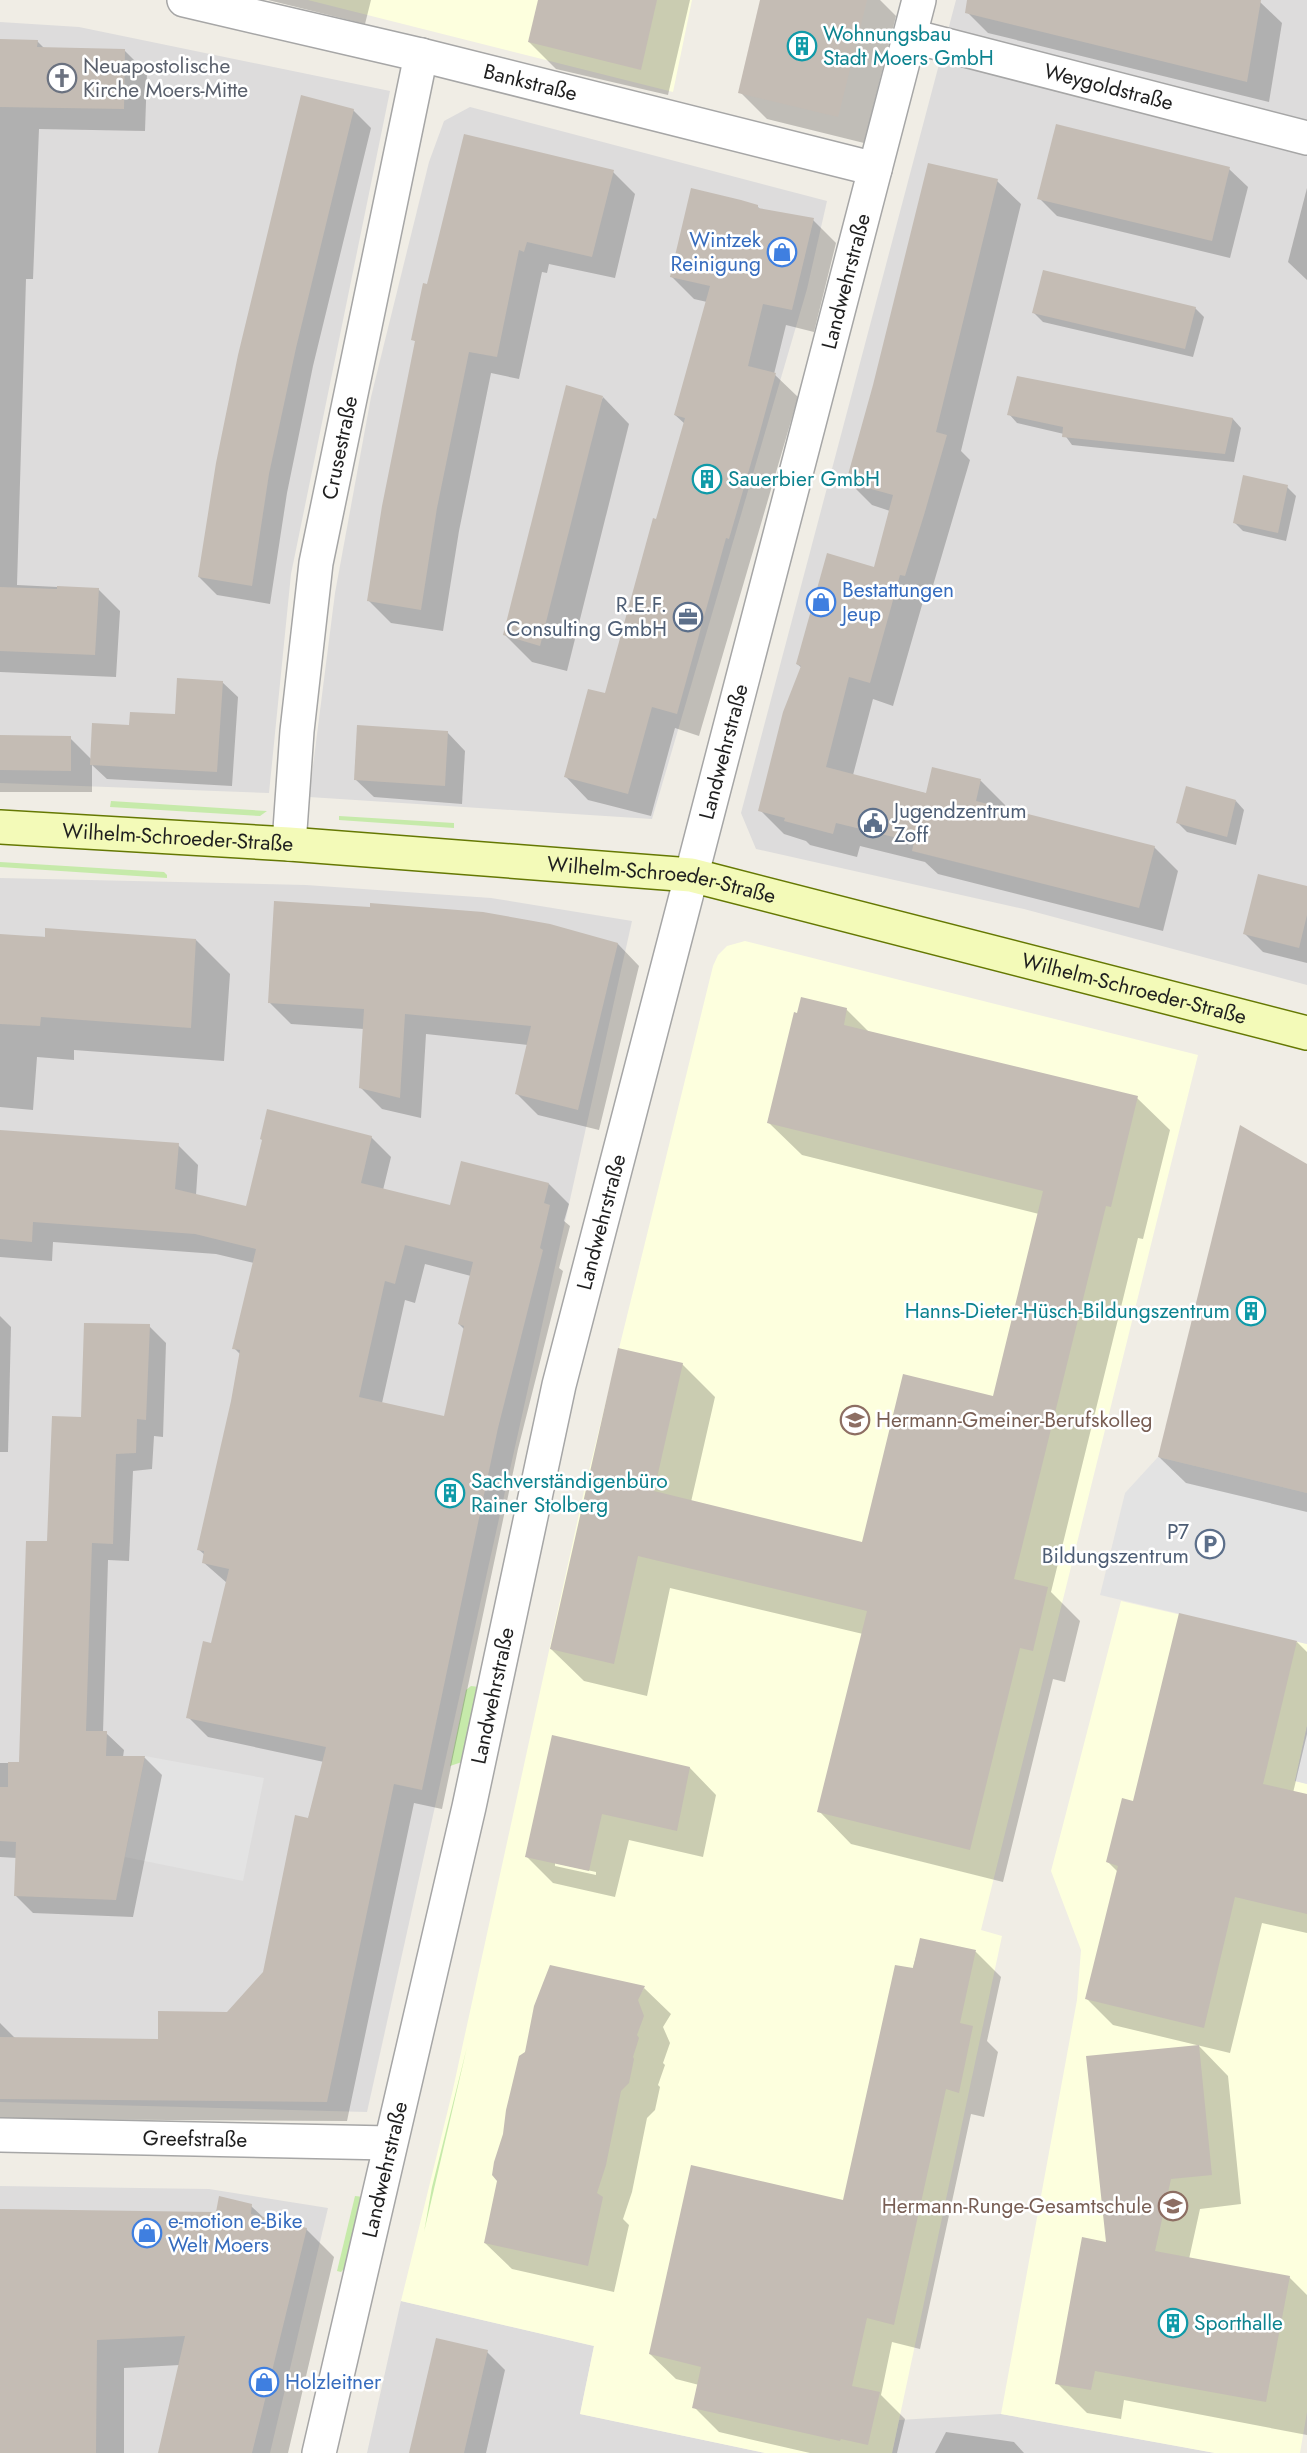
<svg xmlns="http://www.w3.org/2000/svg" width="1307" height="2453" font-family="Jost,sans-serif">
  <style>
    .residential { fill: #dddcdc }
    .education { fill: #fdffde }
    .grass { fill: #c6eaaa }
    .parking { fill: #e3e3e3 }
    .shadow { fill: #0003; fill-rule: evenodd }
    .building { fill: #c4bcb4; fill-rule: evenodd }
    .lines { fill: none; stroke-linecap: round; stroke-linejoin: round }
    .minor-casing { stroke: #a6a6a6; stroke-width: 36 }
    .secondary-casing { stroke: #657803; stroke-width: 36 }
    .minor { stroke: #fff; stroke-width: 33 }
    .secondary { stroke: #f3fab8; stroke-width: 33 }
    .labels { text-anchor: middle; dominant-baseline: central; stroke-width: 5; stroke-linejoin: round; paint-order: stroke }
    .culture-label { font-size: 21px; fill: #0d838f; stroke: #fff; text-anchor: start }
    .worship-label { font-size: 21px; fill: #5b616d; stroke: #fff; text-anchor: start }
    .street-label { font-size: 21px; fill: #1f1f1f; stroke: #fff }
    .shop-label { font-size: 21px; fill: #366cbe; stroke: #fff; text-anchor: start }
    .service-label { font-size: 21px; fill: #4e5e75; stroke: #fff; text-anchor: end }
    .education-label { font-size: 21px; fill: #785e54; stroke: #fff; text-anchor: start }
  </style>
  <rect width="100%" height="100%" fill="#f0ede5"/>
  <g class="residential">
    <path d="M956,0H1307V985L1024,909L756,849L741,813Z"/>
    <path d="M0,22L79,27L390,91L291,574L269,793L0,783Z"/>
    <path d="M470,107L827,201L807,289L652,819L309,797L335,593L371,397L429,162L444,121Z"/>
    <path d="M0,878L306,885L491,898L632,921L367,2112L0,2102Z"/>
    <path d="M0,2186L209,2189L328,2208L270,2453H0Z"/>
    <path d="M401,2301L594,2346L580,2414L765,2453H367Z"/>
    <path d="M1001,2414L1215,2453H892L899,2420Z"/>
  </g>
  <g class="education">
    <path d="M308,0H692L673,92Z"/>
    <path d="M745,941L1198,1055L981,1930L1002,1936L892,2453H765L580,2414L594,2346L401,2301L453,2089L584,1491L713,966L718,955L727,946Z"/>
    <path d="M1121,1601L1307,1644V1726L1295,1781L1307,1784V2412L1300,2453H1215L1001,2414L1077,2000L1081,1950L1051,1871Z"/>
  </g>
  <g class="grass">
    <path d="M111,801L267,811L260,816L110,807Z"/>
    <path d="M339,816L454,823V828L339,820Z"/>
    <path d="M0,862L164,872L167,875V878L0,867Z"/>
    <path d="M471,1686L479,1687L468,1760L450,1766L466,1690Z"/>
    <path d="M467,2047L424,2232L432,2187Z"/>
    <path d="M355,2196L364,2197L360,2253L341,2272L337,2271Z"/>
  </g>
  <g class="parking">
    <path d="M1158,1457L1307,1493V1644L1100,1595L1125,1493Z"/>
    <path d="M1307,1726V1784L1295,1781Z"/>
    <path d="M145,1756L264,1778L243,1881L125,1857Z"/>
  </g>
  <g class="shadow">
    <path d="M268,0H371L365,24Z"/>
    <path d="M539,0H690L668,95L556,69L529,42Z"/>
    <path d="M762,0H880L896,16L864,143L767,119L740,92Z"/>
    <path d="M969,0L1260,2L1282,23L1269,102L988,33L966,11Z"/>
    <path d="M0,40L37,41L45,49L125,51L147,73L145,131L39,129L33,279H26L17,585L98,589L120,611L116,677L0,672Z"/>
    <path d="M353,110L371,128L313,366L287,493L270,604L217,595L199,577Z"/>
    <path d="M1229,169L1248,187L1230,258L1057,216L1039,198Z"/>
    <path d="M613,172L635,194L615,278L549,264L547,273L542,272L519,379L491,373L459,531L443,631L391,623L369,601L417,343L413,339L428,286Z"/>
    <path d="M997,181L1021,204L961,451L970,460L929,599L924,598L893,706L873,699L853,775L928,794L933,769L981,781L1005,805L1003,809L1154,847L1178,871L1163,931L938,874L925,862L860,846L857,857L810,845L806,841L784,834L760,810L802,668L797,664L875,568L890,511L872,505L848,481Z"/>
    <path d="M1307,188V280L1288,262Z"/>
    <path d="M758,207L761,210L813,220L836,243L814,332L786,325L774,374L798,397L699,736L675,728L651,816L588,800L566,777L606,695L685,424L675,415L707,302L694,299L671,276Z"/>
    <path d="M1195,308L1204,317L1193,357L1043,322L1034,313Z"/>
    <path d="M603,397L629,424L567,671L532,662L505,635Z"/>
    <path d="M1009,414L1233,419L1241,428L1234,462L1072,445L1064,434L1017,423Z"/>
    <path d="M1287,487L1296,496L1286,541L1243,531L1234,522Z"/>
    <path d="M222,682L238,697L232,786L107,779L92,765V792H0V737L70,738L92,760L131,727L176,716Z"/>
    <path d="M447,732L465,751L462,804L374,797L355,779Z"/>
    <path d="M1236,801L1244,810L1236,845L1187,832L1178,823Z"/>
    <path d="M1307,888V963L1263,952L1245,934Z"/>
    <path d="M371,908L618,944L639,966L599,1130L538,1115L517,1094L528,1045L426,1034L421,1118L382,1109L360,1087L364,1029L291,1024L270,1003Z"/>
    <path d="M0,936L196,940L230,974L224,1061L74,1050V1060L37,1057L33,1110L0,1107Z"/>
    <path d="M846,1009L869,1032L1137,1098L1170,1130L1143,1239L1138,1238L1051,1592L1080,1621L1065,1682L1053,1679L1003,1882L851,1844L819,1811L863,1634L670,1588L647,1696L584,1681L551,1649L682,1364L715,1397L691,1502L863,1544L994,1398L1039,1214L802,1155L769,1123Z"/>
    <path d="M371,1137L391,1157L383,1190L451,1207L549,1184L569,1204L564,1221L570,1226L559,1268L563,1271L518,1449L442,1809L414,1803L347,2121L0,2119V2023L16,2039L159,2041L227,2013L265,1973L324,1762L208,1737L188,1717L212,1644L227,1583L203,1562L205,1555L198,1549L232,1401L240,1354L234,1348L254,1263L216,1254L53,1242L52,1261L0,1257V1148L178,1145L198,1165L196,1195L247,1208ZM425,1264L471,1276L459,1324L465,1330L445,1418L382,1403L405,1300L415,1303Z"/>
    <path d="M1307,1166V1512L1186,1483L1159,1457Z"/>
    <path d="M0,1316L11,1327L8,1452H0Z"/>
    <path d="M149,1326L166,1343L163,1437L154,1436L152,1469L133,1471L129,1561L108,1560L103,1733H106L124,1750L123,1757L145,1758L162,1775L133,1917L33,1913L15,1895L17,1858L0,1857V1763H20L49,1543L82,1419Z"/>
    <path d="M1297,1642L1307,1652V1734L1293,1793L1307,1796V1933L1262,1923L1230,2053L1113,2025L1087,1999L1118,1872L1108,1862L1134,1803Z"/>
    <path d="M553,1737L690,1768L716,1795L703,1857L629,1840L615,1897L553,1883L527,1857ZM555,1863L596,1872V1875L555,1866Z"/>
    <path d="M921,1940L976,1952L1001,1977L987,2041L998,2052L984,2117L971,2114L920,2349L892,2342L881,2395L905,2419L897,2453H810L719,2432L694,2407L699,2385L676,2379L650,2354L844,2202Z"/>
    <path d="M644,1988L671,2014L663,2027L670,2043L663,2063L665,2065L658,2085L660,2087L655,2110L647,2118L632,2192L623,2219L629,2225L614,2292L512,2269L485,2243Z"/>
    <path d="M1199,2046L1228,2076L1241,2204L1200,2209L1189,2259L1289,2277L1307,2295V2435L1124,2400L1121,2419L1087,2413L1057,2383L1108,2244Z"/>
    <path d="M251,2206L265,2219L306,2229L334,2257L288,2453H160L180,2365L124,2368V2453H0V2210L217,2213Z"/>
    <path d="M487,2352L505,2370L486,2453H410Z"/>
    <path d="M946,2432L1014,2442L1024,2453H935Z"/>
  </g>
  <g class="building">
    <path d="M538,0H657L641,70L528,42Z"/>
    <path d="M760,0H867L838,117L738,93Z"/>
    <path d="M967,0H1261L1247,82L965,13Z"/>
    <path d="M0,39L38,40L37,47L125,49L124,109L0,107Z"/>
    <path d="M301,95L354,109L296,348L269,474L252,586L198,577L216,463L238,355Z"/>
    <path d="M1056,124L1230,167L1212,241L1037,199Z"/>
    <path d="M464,134L614,170L592,257L527,242L524,252L519,250L497,357L469,352L437,508L421,610L367,601L382,506L415,341L411,340L423,283L427,284Z"/>
    <path d="M928,163L998,179L936,432L947,435L924,515L905,576L900,575L870,683L849,677L826,767L926,793L932,767L981,779L976,801L1155,846L1139,908L912,851L914,842L836,823L833,834L784,821L785,818L758,811L783,712L801,666L796,664L827,553L874,567L893,495L846,482L873,385Z"/>
    <path d="M691,188L741,200L758,205V208L814,218L792,310L763,304L748,366L776,373L758,439L729,539L726,538L677,714L652,707L628,794L564,777L588,689L605,693L653,518L656,519L685,418L674,415L710,286L670,277Z"/>
    <path d="M1043,270L1196,307L1185,349L1032,313Z"/>
    <path d="M1017,376L1233,418L1225,454L1062,437L1063,427L1007,415Z"/>
    <path d="M566,385L603,396L540,646L503,635Z"/>
    <path d="M1243,475L1288,485L1278,533L1233,523Z"/>
    <path d="M57,586L99,588L95,655L0,651V587L57,589Z"/>
    <path d="M177,678L223,681L217,772L90,765L92,723L129,725L130,712L175,714Z"/>
    <path d="M357,725L448,731L445,786L354,780Z"/>
    <path d="M0,735L71,736V771L0,770Z"/>
    <path d="M1186,786L1236,800L1227,837L1176,823Z"/>
    <path d="M1258,874L1307,886V915L1299,948L1243,934Z"/>
    <path d="M274,901L370,907V903L483,912L550,924L618,943L578,1110L515,1094L531,1026L405,1014L400,1098L359,1088L364,1009L268,1003Z"/>
    <path d="M45,928L196,939L191,1028L41,1017L40,1026L0,1024V934L45,937Z"/>
    <path d="M801,997L847,1008L844,1025L1138,1096L1111,1207L1106,1206L1014,1579L1048,1587L1033,1651L1020,1648L970,1850L817,1812L867,1611L638,1556L614,1664L550,1649L618,1348L683,1363L654,1491L862,1542L903,1374L993,1396L1043,1191L767,1123L794,1012L797,1013Z"/>
    <path d="M267,1109L372,1136L361,1183L450,1205L461,1161L549,1183L544,1203L550,1205L540,1248L543,1250L498,1428L422,1790L394,1784L327,2102L0,2099V2037L158,2039V2011L227,2012L263,1972L295,1815L308,1818L326,1747L186,1718L203,1641L211,1643L229,1569L202,1563L204,1551L197,1550L231,1401L240,1350L232,1349L256,1249L195,1234L33,1222L32,1242L0,1239V1130L179,1143L175,1189L246,1206L262,1140L260,1139ZM405,1245L473,1262L458,1324L464,1326L444,1416L359,1397L385,1281L395,1284Z"/>
    <path d="M1240,1125L1307,1164V1493L1158,1457Z"/>
    <path d="M84,1323L150,1324L146,1420L137,1419L136,1453L116,1454L113,1544L92,1543L86,1731H107L106,1756H145L116,1900L14,1896L16,1842L0,1841V1787H8V1762H19L26,1541H47L52,1416L81,1417Z"/>
    <path d="M1179,1613L1297,1641L1263,1784L1307,1794V1914L1235,1897L1204,2028L1085,1999L1118,1866L1106,1862L1122,1798L1133,1801Z"/>
    <path d="M552,1735L690,1767L677,1831L602,1814L589,1871L525,1857Z"/>
    <path d="M920,1938L976,1950L960,2023L973,2026L959,2093L946,2089L894,2325L867,2318L852,2386L880,2392L868,2445L841,2439L840,2441L692,2408L701,2367L649,2354L691,2165L843,2200L895,1965L913,1968Z"/>
    <path d="M550,1965L645,1986L638,2000L644,2016L637,2035L639,2038L633,2057L634,2059L629,2083L621,2091L606,2165L597,2193L603,2197L588,2266L484,2243L497,2181L492,2175L494,2162L503,2134L506,2110L519,2056L525,2052L534,2006Z"/>
    <path d="M1199,2045L1212,2175L1171,2179L1155,2251L1290,2276L1266,2402L1095,2371L1091,2390L1055,2384L1082,2237L1106,2242L1086,2056Z"/>
    <path d="M219,2196L252,2204L251,2214L307,2228L252,2453H158L185,2336L97,2340L96,2453H0V2209L216,2212Z"/>
    <path d="M436,2338L488,2350L464,2453H409Z"/>
  </g>
  <g class="lines">
    <g class="minor-casing">
      <g id="minor">
        <path id="s1" d="M184,0L421,55L875,169"/>
        <path id="s2" d="M911,36L1307,138"/>
        <path id="s3" d="M289,844L297,731L316,563L421,55"/>
        <path id="s4" d="M0,2135L390,2143"/>
        <path id="s5" d="M319,2453L469,1807L559,1385L919,0"/>
      </g>
    </g>
    <g class="secondary-casing">
      <g id="secondary">
        <path id="s6" d="M0,827L289,844L691,875L1307,1033"/>
      </g>
    </g>
    <use href="#minor" class="minor"/>
    <use href="#secondary" class="secondary"/>
  </g>
  <defs>
    <g id="building-ring" transform="scale(1.5)"><circle r="9.5" fill="#fff" stroke="#0f9aa8" stroke-width="1.5"/><path d="M-4-6H4V6H1V3H-1V6H-4ZM-2.5-4.3h1.7v1.8h-1.7ZM.8-4.3h1.7v1.8H.8ZM-2.5-1h1.7V.8h-1.7ZM.8-1h1.7V.8H.8Z" fill="#0f9aa8"/></g>
    <g id="church-ring" transform="scale(1.5)"><circle r="9.5" fill="#fff" stroke="#6b7280" stroke-width="1.5"/><path d="M-1.2-6h2.4v3.5h3.3v2.4h-3.3V6h-2.4V-.1h-3.3v-2.4h3.3Z" fill="#6b7280"/></g>
    <g id="shop-ring" transform="scale(1.5)"><circle r="9.5" fill="#fff" stroke="#3f7fe0" stroke-width="1.5"/><path d="M-5-2.5h2.3a2.7 3.5 0 0 1 5.4 0H5L5.5 6h-11ZM-1.5-2.5h3a1.5 2.3 0 0 0-3 0Z" fill="#3f7fe0"/></g>
    <g id="office-ring" transform="scale(1.5)"><circle r="9.5" fill="#fff" stroke="#5c6f8a" stroke-width="1.5"/><path d="M-6-3h4V-5.5h4V-3h4V5H-6ZM-1-4.5V-3h2v-1.5ZM-6 0V1H6V0Z" fill="#5c6f8a"/></g>
    <g id="civic-ring" transform="scale(1.5)"><circle r="9.5" fill="#fff" stroke="#5c6f8a" stroke-width="1.5"/><path d="M-.6-6.5H3V-4.5H.6V-3L4-1V1h2V6H-6V1h2V-1L-.6-3ZM-1.2 2.5V6h2.4V2.5Z" fill="#5c6f8a"/></g>
    <g id="university-ring" transform="scale(1.5)"><circle r="9.5" fill="#fff" stroke="#8d6e63" stroke-width="1.5"/><path d="M0-5L7-2L0 1L-7-2ZM-4 1L0 2.5L4 1V4Q0 6-4 4Z" fill="#8d6e63"/></g>
    <g id="parking-ring" transform="scale(1.5)"><circle r="9.5" fill="#fff" stroke="#5c6f8a" stroke-width="1.5"/><path d="M-3.5-5.5H1a3.5 3.5 0 0 1 0 7H-1V5.5H-3.5ZM-1-3.4V-.6H.8a1.4 1.4 0 0 0 0-2.8Z" fill="#5c6f8a"/></g>
    <g id="school-ring" transform="scale(1.5)"><circle r="9.5" fill="#fff" stroke="#8d6e63" stroke-width="1.5"/><path d="M0-5L7-2L0 1L-7-2ZM-4 1L0 2.5L4 1V4Q0 6-4 4Z" fill="#8d6e63"/></g>
  </defs>
  <g fill-rule="evenodd">
    <use href="#building-ring" x="802" y="46"/>
    <use href="#church-ring" x="62" y="78"/>
    <use href="#shop-ring" x="782" y="252"/>
    <use href="#building-ring" x="707" y="479"/>
    <use href="#shop-ring" x="821" y="602"/>
    <use href="#office-ring" x="688" y="617"/>
    <use href="#civic-ring" x="873" y="823"/>
    <use href="#building-ring" x="1251" y="1311"/>
    <use href="#university-ring" x="855" y="1420"/>
    <use href="#building-ring" x="450" y="1493"/>
    <use href="#parking-ring" x="1210" y="1544"/>
    <use href="#school-ring" x="1173" y="2206"/>
    <use href="#shop-ring" x="147" y="2233"/>
    <use href="#building-ring" x="1173" y="2323"/>
    <use href="#shop-ring" x="264" y="2382"/>
  </g>
  <g class="labels">
    <g class="culture-label">
      <text x="823" y="34">Wohnungsbau<tspan x="823" dy="24">Stadt Moers GmbH</tspan></text>
      <text x="728" y="479">Sauerbier GmbH</text>
      <text x="1230" y="1311" text-anchor="end">Hanns-Dieter-Hüsch-Bildungszentrum</text>
      <text x="471" y="1481">Sachverständigenbüro<tspan x="471" dy="24">Rainer Stolberg</tspan></text>
      <text x="1194" y="2323">Sporthalle</text>
    </g>
    <g class="worship-label">
      <text x="83" y="66">Neuapostolische<tspan x="83" dy="24">Kirche Moers-Mitte</tspan></text>
    </g>
    <g class="street-label">
      <text stroke="none"><textPath href="#s1" startOffset="356">Bankstraße</textPath></text>
      <text stroke="none"><textPath href="#s2" startOffset="204">Weygoldstraße</textPath></text>
      <text stroke="none"><textPath href="#s5" startOffset="2235">Landwehrstraße</textPath></text>
      <text stroke="none"><textPath href="#s3" startOffset="400">Crusestraße</textPath></text>
      <text stroke="none"><textPath href="#s5" startOffset="1749">Landwehrstraße</textPath></text>
      <text stroke="none"><textPath href="#s6" startOffset="178">Wilhelm-Schroeder-Straße</textPath></text>
      <text stroke="none"><textPath href="#s6" startOffset="664">Wilhelm-Schroeder-Straße</textPath></text>
      <text stroke="none"><textPath href="#s6" startOffset="1150">Wilhelm-Schroeder-Straße</textPath></text>
      <text stroke="none"><textPath href="#s5" startOffset="1263">Landwehrstraße</textPath></text>
      <text stroke="none"><textPath href="#s5" startOffset="777">Landwehrstraße</textPath></text>
      <text stroke="none"><textPath href="#s4" startOffset="195">Greefstraße</textPath></text>
      <text stroke="none"><textPath href="#s5" startOffset="291">Landwehrstraße</textPath></text>
    </g>
    <g class="shop-label">
      <text x="761" y="240" text-anchor="end">Wintzek<tspan x="761" dy="24">Reinigung</tspan></text>
      <text x="842" y="590">Bestattungen<tspan x="842" dy="24">Jeup</tspan></text>
      <text x="168" y="2221">e-motion e-Bike<tspan x="168" dy="24">Welt Moers</tspan></text>
      <text x="285" y="2382">Holzleitner</text>
    </g>
    <g class="service-label">
      <text x="667" y="605">R.E.F.<tspan x="667" dy="24">Consulting GmbH</tspan></text>
      <text x="894" y="811" text-anchor="start">Jugendzentrum<tspan x="894" dy="24">Zoff</tspan></text>
      <text x="1189" y="1532">P7<tspan x="1189" dy="24">Bildungszentrum</tspan></text>
    </g>
    <g class="education-label">
      <text x="876" y="1420">Hermann-Gmeiner-Berufskolleg</text>
      <text x="1152" y="2206" text-anchor="end">Hermann-Runge-Gesamtschule</text>
    </g>
  </g>
</svg>
